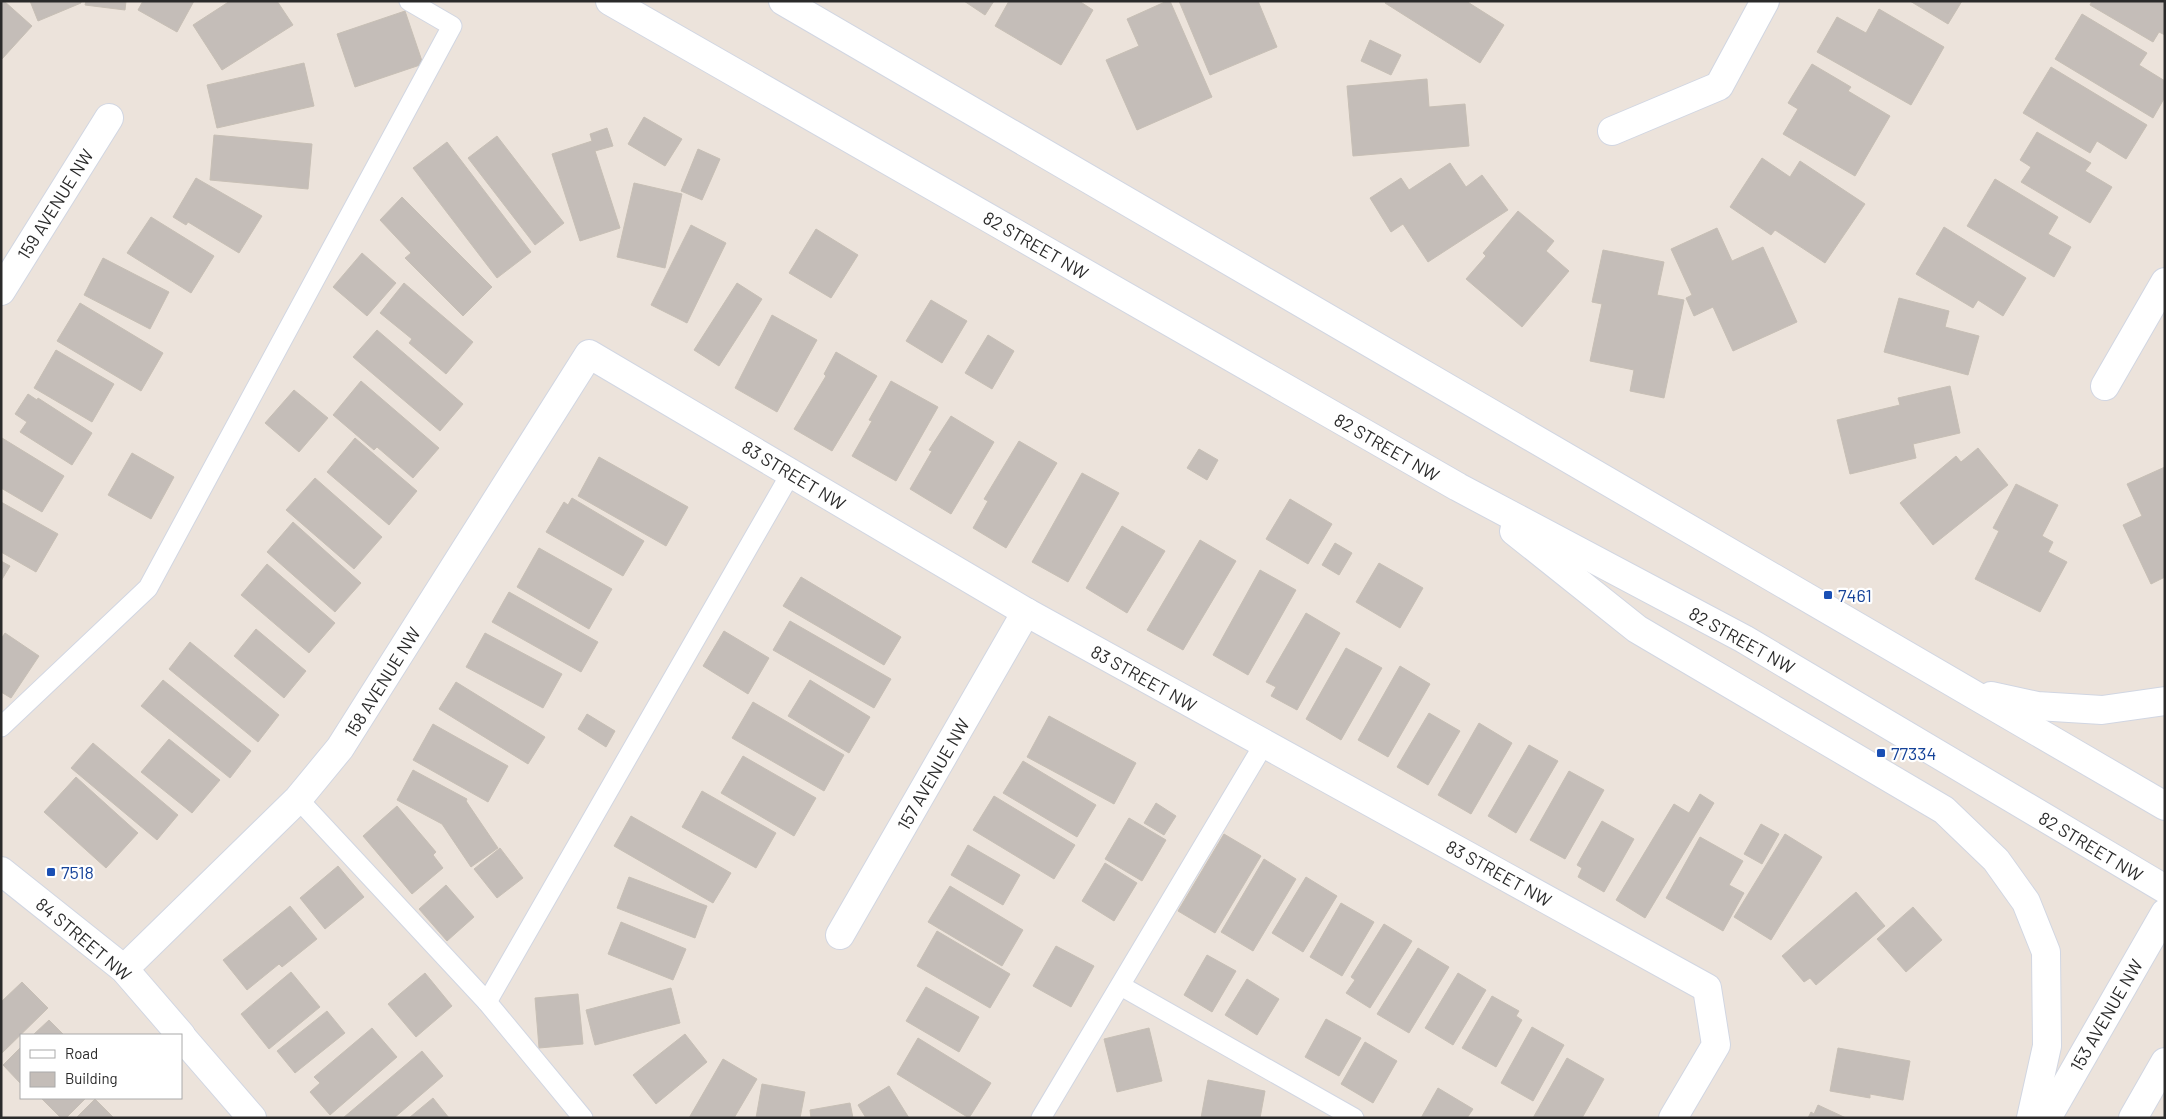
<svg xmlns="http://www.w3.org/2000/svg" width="2166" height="1119" font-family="Barlow,sans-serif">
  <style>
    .building { fill: #c4bdb8; stroke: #c7bfb5 }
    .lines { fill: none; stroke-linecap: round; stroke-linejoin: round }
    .service-casing { stroke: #d1d6e2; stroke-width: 21 }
    .minor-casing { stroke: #d1d6e2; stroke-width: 30 }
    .tertiary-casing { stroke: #d1d6e2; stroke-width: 30 }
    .secondary-casing { stroke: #d1d6e2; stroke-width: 30 }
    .service { stroke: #fff; stroke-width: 19 }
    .minor { stroke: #fff; stroke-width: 28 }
    .tertiary { stroke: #fff; stroke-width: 28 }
    .secondary { stroke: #fff; stroke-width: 28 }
    .transit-dot { fill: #1a4fb4; stroke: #fff; stroke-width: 2 }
    .labels { text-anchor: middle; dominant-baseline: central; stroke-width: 4.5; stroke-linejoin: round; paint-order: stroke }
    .street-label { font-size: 18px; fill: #2a2a2a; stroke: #fff }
    .transit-label { font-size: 18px; fill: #164399; stroke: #fff; text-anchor: start }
  </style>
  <rect width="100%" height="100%" fill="#ece3db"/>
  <g class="building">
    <path d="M1,1H4L32,26L2,59Z"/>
    <path d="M30,1H81V3L38,21Z"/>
    <path d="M86,1H126L125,10L85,5Z"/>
    <path d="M143,1H194L177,32L138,10Z"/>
    <path d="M230,1H277L293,25L222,70L193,25Z"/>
    <path d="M964,1H994L985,15Z"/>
    <path d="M1009,1H1079L1093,10L1061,65L995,26Z"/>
    <path d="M1167,1H1170L1212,97L1137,130L1106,60L1139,46L1127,19Z"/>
    <path d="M1179,1H1258L1277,47L1210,75Z"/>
    <path d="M1386,1H1466L1504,25L1480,63L1385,3Z"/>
    <path d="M1910,1H1962L1948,24Z"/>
    <path d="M2092,1H2165V35L2159,32L2153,42L2090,5Z"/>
    <path d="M1879,9L1944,47L1911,105L1817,52L1837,17L1866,33Z"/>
    <path d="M405,11L423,64L355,87L337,34Z"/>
    <path d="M2082,14L2147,53L2139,65L2165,81V97L2153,118L2055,59Z"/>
    <path d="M1370,40L1401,55L1391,75L1361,61Z"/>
    <path d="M304,63L314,106L217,128L207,85Z"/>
    <path d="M1812,64L1851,87L1848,91L1890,116L1855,176L1783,134L1798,109L1788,103Z"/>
    <path d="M2051,67L2147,125L2126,159L2097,141L2090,153L2023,113Z"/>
    <path d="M1427,79L1429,107L1465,104L1469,146L1353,156L1347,86Z"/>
    <path d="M644,117L682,139L665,166L628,144Z"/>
    <path d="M607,128L613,146L595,151L620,228L580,241L552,154L592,141L590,134Z"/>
    <path d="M2037,132L2091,163L2085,171L2112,187L2090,223L2021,182L2031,167L2020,160Z"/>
    <path d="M214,135L312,144L308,189L210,180Z"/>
    <path d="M497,136L564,223L535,245L468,158Z"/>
    <path d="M447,142L531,252L497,278L413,168Z"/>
    <path d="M698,149L720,159L702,200L681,191Z"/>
    <path d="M1762,158L1790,177L1800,161L1865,204L1825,263L1775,230L1771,235L1730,207Z"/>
    <path d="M1450,163L1466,187L1482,175L1508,210L1428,262L1403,224L1391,232L1370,198L1401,178L1409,190Z"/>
    <path d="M196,178L262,216L239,253L188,222L186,225L173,217Z"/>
    <path d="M1995,179L2058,217L2048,234L2071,247L2054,277L1967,226Z"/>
    <path d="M634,183L682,194L665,268L617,257Z"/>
    <path d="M402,197L492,287L463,316L405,258L411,253L380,220Z"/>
    <path d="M1518,211L1554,241L1546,251L1569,271L1522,327L1466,279L1486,256L1483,253Z"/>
    <path d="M151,217L214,256L191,293L127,253Z"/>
    <path d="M691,225L726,243L687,323L651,305Z"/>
    <path d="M1944,227L2026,278L2003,316L1978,300L1973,308L1916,274Z"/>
    <path d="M1717,228L1732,261L1763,247L1797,322L1733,351L1713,307L1694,316L1686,298L1692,295L1671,249Z"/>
    <path d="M816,229L858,255L831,298L789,273Z"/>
    <path d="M1603,250L1664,262L1657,295L1684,300L1664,398L1630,391L1634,370L1590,361L1602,304L1592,302Z"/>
    <path d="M362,253L396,283L367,316L333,287Z"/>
    <path d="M103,258L169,292L150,329L84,295Z"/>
    <path d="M404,283L473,342L446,374L409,343L412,339L380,313Z"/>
    <path d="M737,283L762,299L719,366L694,350Z"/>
    <path d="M1899,298L1949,311L1945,327L1979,336L1968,375L1884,352Z"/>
    <path d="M931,300L967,321L942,363L906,341Z"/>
    <path d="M80,303L163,353L141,391L57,341Z"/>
    <path d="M772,315L817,340L777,412L735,388Z"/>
    <path d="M377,330L463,404L440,431L353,357Z"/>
    <path d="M988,335L1014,351L992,389L965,373Z"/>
    <path d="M56,350L114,384L92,422L34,388Z"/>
    <path d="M836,352L877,376L832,451L794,429L826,376L824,374Z"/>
    <path d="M361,381L439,448L413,478L377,447L374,450L333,415Z"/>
    <path d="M891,381L938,407L896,481L852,456L872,421L869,420Z"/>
    <path d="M1950,386L1960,433L1913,444L1916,458L1850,474L1837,420L1900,405L1898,398Z"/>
    <path d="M294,390L328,418L299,452L265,423Z"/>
    <path d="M28,394L37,400L38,398L92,433L72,465L20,432L27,422L15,414Z"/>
    <path d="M951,416L994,442L951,514L910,489L932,451L929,450Z"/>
    <path d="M2,438L64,476L42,512L1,488Z"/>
    <path d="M355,438L417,491L389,525L327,472Z"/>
    <path d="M1019,441L1057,463L1006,548L973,528L988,501L984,499Z"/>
    <path d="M1978,448L2008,485L1933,545L1900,503L1956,456L1961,462Z"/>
    <path d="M1199,449L1218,460L1207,480L1187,468Z"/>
    <path d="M132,453L174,477L151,519L108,495Z"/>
    <path d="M599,457L688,507L666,546L578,496Z"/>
    <path d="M2165,467V577L2151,584L2123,525L2142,516L2127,484Z"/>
    <path d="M1082,473L1119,493L1068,582L1032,562Z"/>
    <path d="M315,478L382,537L354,569L286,510Z"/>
    <path d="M2016,484L2058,505L2042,536L2053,542L2048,552L2067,562L2040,612L1975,579L1999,531L1993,528Z"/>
    <path d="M572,498L644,541L623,576L546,532L564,502L568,505Z"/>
    <path d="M1290,499L1332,524L1308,564L1266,539Z"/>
    <path d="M1,502L58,534L36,572L1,552Z"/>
    <path d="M293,522L361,583L335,612L267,552Z"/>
    <path d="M1122,526L1165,551L1127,613L1086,588Z"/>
    <path d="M1200,540L1236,561L1183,650L1147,630Z"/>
    <path d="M1335,543L1352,553L1339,575L1322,565Z"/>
    <path d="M539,548L612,589L589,629L517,587Z"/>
    <path d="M1,561L10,566L1,581Z"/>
    <path d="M1379,563L1423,588L1400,628L1356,602Z"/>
    <path d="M267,564L335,623L309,653L241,595Z"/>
    <path d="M1260,570L1296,590L1248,675L1213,655Z"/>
    <path d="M801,577L901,637L884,665L783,606Z"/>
    <path d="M509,592L598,642L581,672L492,622Z"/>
    <path d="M1306,613L1340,633L1297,710L1271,696L1276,687L1266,682Z"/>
    <path d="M790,621L891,679L874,708L773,650Z"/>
    <path d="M256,629L306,671L284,698L234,656Z"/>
    <path d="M724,631L769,658L748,694L703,666Z"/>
    <path d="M5,633L39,656L11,698L1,692V639Z"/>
    <path d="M485,633L562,674L543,708L466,667Z"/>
    <path d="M190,642L279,715L258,742L169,669Z"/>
    <path d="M1346,648L1382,668L1341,740L1306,719Z"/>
    <path d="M1400,666L1430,684L1388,757L1358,740Z"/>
    <path d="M163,680L251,751L230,778L141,706Z"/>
    <path d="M810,680L870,717L849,753L788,716Z"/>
    <path d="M456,682L545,737L528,764L439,709Z"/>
    <path d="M753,702L844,755L824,791L732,738Z"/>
    <path d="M1429,713L1460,731L1428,785L1397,767Z"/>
    <path d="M587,714L615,731L606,747L578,729Z"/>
    <path d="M1049,716L1136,763L1114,804L1027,757Z"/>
    <path d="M1479,723L1512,743L1471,814L1438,795Z"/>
    <path d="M433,724L508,766L488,802L413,760Z"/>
    <path d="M169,739L220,780L192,813L141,772Z"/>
    <path d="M93,743L178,815L157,840L71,768Z"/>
    <path d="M1529,745L1558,761L1516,833L1488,816Z"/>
    <path d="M743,756L816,798L794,836L721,793Z"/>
    <path d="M1023,761L1096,805L1077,837L1003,793Z"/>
    <path d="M413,770L467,799L466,801L498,848L471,867L442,824L397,800Z"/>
    <path d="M1569,771L1604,790L1565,859L1530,840Z"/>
    <path d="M76,777L138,833L106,868L44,812Z"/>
    <path d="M702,791L776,833L756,868L682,827Z"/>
    <path d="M1700,794L1714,803L1645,918L1616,900L1674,804L1689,813Z"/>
    <path d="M994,796L1075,845L1054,879L973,830Z"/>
    <path d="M1156,803L1176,816L1164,835L1144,823Z"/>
    <path d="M397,806L436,852L433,855L443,868L412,894L363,836Z"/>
    <path d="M631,816L731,873L713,903L614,846Z"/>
    <path d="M1129,818L1166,840L1142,881L1105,859Z"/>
    <path d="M1602,821L1634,839L1604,892L1578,877L1582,868L1577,865Z"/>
    <path d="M1761,824L1779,834L1762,864L1744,854Z"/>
    <path d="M1224,834L1261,856L1215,933L1178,911Z"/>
    <path d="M1785,834L1822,857L1771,940L1734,917Z"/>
    <path d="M1700,837L1743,861L1729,885L1744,893L1723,931L1666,898Z"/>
    <path d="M968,845L1020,875L1003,905L951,875Z"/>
    <path d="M500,848L523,878L497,898L474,869Z"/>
    <path d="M1264,859L1296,879L1253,951L1221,932Z"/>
    <path d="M1105,863L1137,883L1114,921L1082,901Z"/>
    <path d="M338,866L364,897L325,929L300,898Z"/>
    <path d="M629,877L707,906L695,938L617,908Z"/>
    <path d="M1306,877L1337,896L1303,952L1272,933Z"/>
    <path d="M446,885L474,917L447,941L419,909Z"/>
    <path d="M950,886L1023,930L1002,966L928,922Z"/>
    <path d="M1856,892L1885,926L1816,985L1810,978L1804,982L1782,956Z"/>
    <path d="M1341,903L1374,922L1342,976L1310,957Z"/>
    <path d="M290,906L317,939L282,967L279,964L247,990L223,960Z"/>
    <path d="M1913,907L1942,940L1906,972L1877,939Z"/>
    <path d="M621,922L686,949L673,980L608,954Z"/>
    <path d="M1384,924L1412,941L1370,1008L1346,993L1355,980L1351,977Z"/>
    <path d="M937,931L1010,974L990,1008L917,966Z"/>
    <path d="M1056,946L1094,966L1071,1007L1033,986Z"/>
    <path d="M1418,948L1449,967L1409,1033L1377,1014Z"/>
    <path d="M1207,955L1236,971L1212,1012L1184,995Z"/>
    <path d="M291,972L320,1007L269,1049L241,1014Z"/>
    <path d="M425,973L452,1006L416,1037L388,1004Z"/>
    <path d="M1458,973L1486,990L1453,1045L1425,1028Z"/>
    <path d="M1247,979L1279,999L1257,1035L1225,1015Z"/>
    <path d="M22,982L48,1008L1,1054V1002Z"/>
    <path d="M926,987L979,1017L959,1052L906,1021Z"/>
    <path d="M671,988L680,1023L595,1045L586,1010Z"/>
    <path d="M578,994L583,1044L539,1048L535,998Z"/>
    <path d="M1492,996L1519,1011L1516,1016L1522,1020L1496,1067L1462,1048Z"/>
    <path d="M327,1011L345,1033L295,1073L277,1051Z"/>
    <path d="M1326,1019L1361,1038L1339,1076L1305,1057Z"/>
    <path d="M49,1020L64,1035H33Z"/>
    <path d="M1532,1027L1564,1045L1533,1101L1501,1083Z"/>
    <path d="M372,1028L397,1057L330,1115L310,1092L320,1083L314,1077Z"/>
    <path d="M1149,1028L1162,1081L1117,1092L1104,1039Z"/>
    <path d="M685,1034L707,1062L656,1104L633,1075Z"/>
    <path d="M918,1038L991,1083L969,1118L897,1074Z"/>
    <path d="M1365,1042L1397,1061L1373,1103L1341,1084Z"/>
    <path d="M21,1047V1084L3,1065Z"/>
    <path d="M1838,1048L1910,1061L1903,1100L1870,1094V1098L1830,1091Z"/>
    <path d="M422,1051L443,1076L394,1118H343Z"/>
    <path d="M1567,1058L1604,1079L1582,1118H1533Z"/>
    <path d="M723,1059L757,1079L734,1118H689Z"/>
    <path d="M1208,1080L1265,1091L1260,1118H1201Z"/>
    <path d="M762,1084L805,1092L800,1118H756Z"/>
    <path d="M889,1086L909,1118H866L858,1105Z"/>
    <path d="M1438,1088L1473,1109L1467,1118H1421Z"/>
    <path d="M41,1098H86L66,1118H61Z"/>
    <path d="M433,1098L449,1118H409Z"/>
    <path d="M95,1099L114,1118H76Z"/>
    <path d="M850,1103L853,1118H811L810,1110Z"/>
    <path d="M1818,1105L1846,1118H1808L1811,1112L1814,1114Z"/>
  </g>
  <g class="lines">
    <g class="service-casing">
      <g id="service">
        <path d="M1,727L148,588L452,26L409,1"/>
        <path d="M298,799L487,1002L583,1118"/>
        <path d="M1121,986L1354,1118"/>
        <path d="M487,1002L791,473"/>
        <path d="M1041,1118L1264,744"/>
      </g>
    </g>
    <g class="minor-casing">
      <g id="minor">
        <path d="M1612,131L1719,86L1765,1"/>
        <path d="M1,291L109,118"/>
        <path d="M2105,386L2165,282"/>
        <path d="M840,935L1026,612"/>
        <path d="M124,969L298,799L340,748L589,354L1026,612L1707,988L1716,1045L1673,1118"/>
      </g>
    </g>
    <g class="tertiary-casing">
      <g id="tertiary">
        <path d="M1,871L124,969L181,1035"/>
        <path d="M181,1036L252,1118"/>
      </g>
    </g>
    <g class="secondary-casing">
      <g id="secondary">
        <path d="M610,1L1458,487L1744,639L2165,889"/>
        <path d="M783,1L2165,806"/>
        <path d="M1514,531L1637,629L1944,810L1996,860L2026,902L2046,952L2047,1046L2031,1118"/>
        <path d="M1991,696L2037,706L2102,710L2165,701"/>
        <path d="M2047,1118L2165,913"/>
        <path d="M2133,1118L2165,1062"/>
      </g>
    </g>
    <use href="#service" class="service"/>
    <use href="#minor" class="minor"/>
    <use href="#tertiary" class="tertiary"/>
    <use href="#secondary" class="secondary"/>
  </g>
  <g class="transit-dot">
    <rect x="1823" y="590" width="10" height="10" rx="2.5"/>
    <rect x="1876" y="748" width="10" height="10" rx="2.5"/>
    <rect x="46" y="867" width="10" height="10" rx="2.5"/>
  </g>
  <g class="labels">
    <g class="street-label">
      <text transform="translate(55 204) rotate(-58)">159 AVENUE NW</text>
      <text transform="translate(1036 245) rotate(30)">82 STREET NW</text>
      <text transform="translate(1387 447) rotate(30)">82 STREET NW</text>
      <text transform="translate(794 475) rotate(31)">83 STREET NW</text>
      <text transform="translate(1742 640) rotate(29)">82 STREET NW</text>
      <text transform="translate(1144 678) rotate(29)">83 STREET NW</text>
      <text transform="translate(382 682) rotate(-58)">158 AVENUE NW</text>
      <text transform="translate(933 774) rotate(-60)">157 AVENUE NW</text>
      <text transform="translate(2091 846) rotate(31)">82 STREET NW</text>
      <text transform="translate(1499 873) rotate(29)">83 STREET NW</text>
      <text transform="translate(84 939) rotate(40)">84 STREET NW</text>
      <text transform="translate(2106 1015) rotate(-60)">153 AVENUE NW</text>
    </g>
    <g class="transit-label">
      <text x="1838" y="595">7461</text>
      <text x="1891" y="753">77334</text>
      <text x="61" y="872">7518</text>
    </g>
  </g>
  <rect width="2166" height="1119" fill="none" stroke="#2a2a2a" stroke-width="5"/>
  <rect x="20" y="1034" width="162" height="65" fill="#ffffff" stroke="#aaaaaa"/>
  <rect x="30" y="1050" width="25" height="8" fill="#ffffff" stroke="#aaaaaa"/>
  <text x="65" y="1059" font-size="15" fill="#2a2a2a">Road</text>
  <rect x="30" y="1072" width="25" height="15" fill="#c4bdb8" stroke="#aaaaaa"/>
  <text x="65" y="1084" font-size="15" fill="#2a2a2a">Building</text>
</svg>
